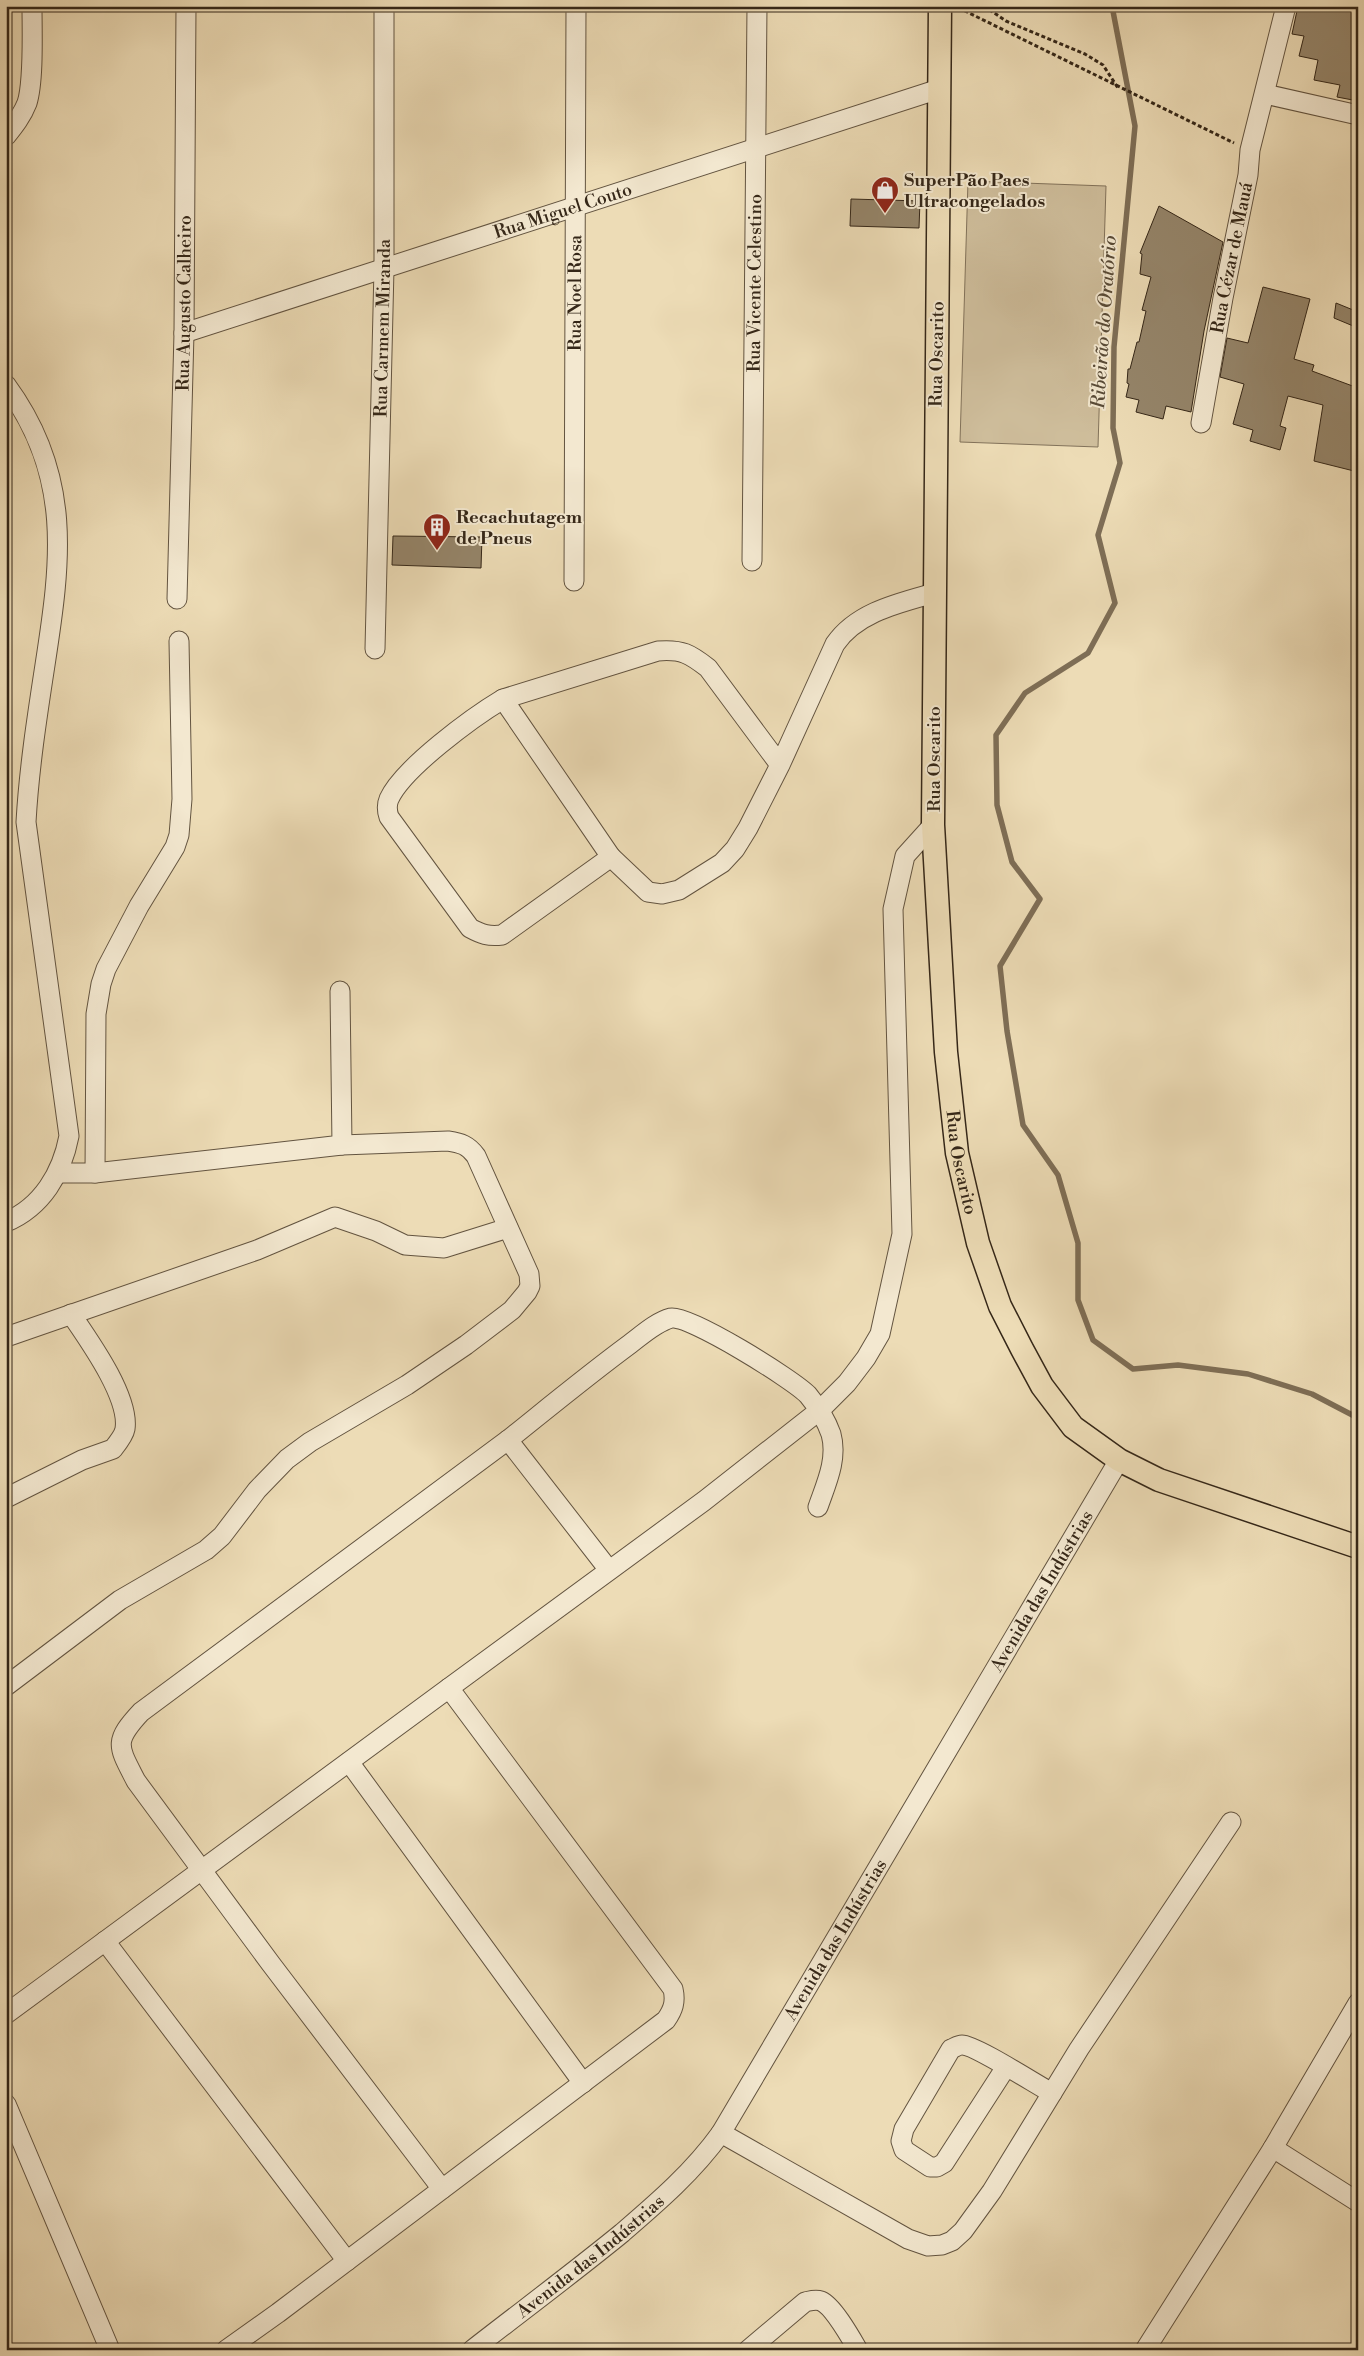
<svg xmlns="http://www.w3.org/2000/svg" width="1364" height="2356" font-family="'Libre Bodoni',serif">
  <style>
    .green { fill: #cebd9b; stroke: #82725a }
    .lines { fill: none; stroke-linecap: round; stroke-linejoin: round }
    .stream { stroke: #7e6e56; stroke-width: 5.5 }
    .building { fill: #95856a; stroke: #352718 }
    .minor-casing { stroke: #635440; stroke-width: 21 }
    .major-casing { stroke: #352718; stroke-width: 25 }
    .path { stroke: #352718; stroke-width: 3; stroke-dasharray: 4 2.5; stroke-linecap: butt }
    .minor { stroke: #f3e8d0; stroke-width: 19 }
    .major { stroke: #eddcb6; stroke-width: 22 }
    .labels { text-anchor: middle; dominant-baseline: central; stroke-width: 4; stroke-linejoin: round; paint-order: stroke }
    .poi-label { font-size: 18px; font-weight: bold; fill: #352718; stroke: #f3e8d0; text-anchor: start }
    .street-label { font-size: 18px; fill: #352718; stroke: #f3e8d0 }
    .water-label { font-size: 19px; font-style: italic; fill: #594b37; stroke: #f3e8d0 }
  </style>
  <rect width="100%" height="100%" fill="#eddcb6"/>
  <filter id="stains"><feTurbulence type="fractalNoise" baseFrequency=".004" numOctaves="4"/><feColorMatrix values="0 0 0 0 .2 0 0 0 0 .09 0 0 0 0 .02 0 0 0 .5 -.17"/></filter>
  <radialGradient id="worn" r=".72"><stop offset=".6" stop-color="#630" stop-opacity="0"/><stop offset="1" stop-color="#630" stop-opacity=".3"/></radialGradient>
  <path class="green" d="M968,181L1106,186L1098,447L960,442Z"/>
  <g class="lines">
    <path class="stream" d="M1112,6L1135,126L1114,347L1113,428L1120,463L1098,535L1115,603L1088,653L1025,693L996,735L997,805L1012,862L1040,899L1000,966L1007,1031L1023,1125L1058,1175L1078,1243V1300L1093,1340L1133,1369L1178,1365L1248,1374L1312,1394L1358,1418"/>
  </g>
  <g class="building">
    <path d="M1298,6H1358V101L1337,97L1340,85L1314,80L1318,60L1299,56L1304,36L1292,34Z"/>
    <path d="M851,199L920,201L919,228L850,226Z"/>
    <path d="M1159,206L1223,242L1204,331L1191,412L1166,406L1163,419L1136,412L1139,400L1126,397L1129,384L1127,383L1128,369H1130L1137,342H1139L1146,311L1142,310L1151,277L1140,274L1142,254L1140,253Z"/>
    <path d="M1263,287L1310,299L1294,359L1314,365L1312,371L1358,388V472L1314,461L1323,405L1288,396L1280,426L1286,428L1280,450L1250,441L1253,430L1233,424L1244,384L1220,377L1227,338L1248,343Z"/>
    <path d="M1336,303L1358,312V328L1334,318Z"/>
    <path d="M393,536L482,537L481,568L392,565Z"/>
  </g>
  <g class="lines">
    <g class="minor-casing">
      <g id="minor">
        <path d="M1265,94L1358,115"/>
        <path d="M6,136C14,126 22,116 27,103C34,81 32,31 32,6"/>
        <path id="s1" d="M184,333L939,89"/>
        <path d="M6,385C73,476 61,561 45,665C37,717 29,769 26,822L69,1136C62,1173 42,1207 6,1222"/>
        <path id="s2" d="M1201,423L1223,298L1248,175L1250,150L1286,6"/>
        <path id="s3" d="M752,561L757,6"/>
        <path id="s4" d="M574,581L576,6"/>
        <path id="s5" d="M177,599L184,333L186,6"/>
        <path id="s6" d="M375,649L384,268V6"/>
        <path d="M503,699L611,857"/>
        <path d="M780,765L708,668C690,654 682,649 658,651L503,699C473,717 403,768 389,799C386,806 387,811 389,817L470,928C481,934 489,937 502,935L611,857L648,892L662,894L679,890L722,863L735,849L748,828L780,765L835,644C857,612 899,603 934,593"/>
        <path d="M58,1173H95L342,1145L340,991"/>
        <path d="M95,1173L96,1014L101,984L106,969L139,906L175,847L179,835L182,799L179,641"/>
        <path d="M6,1337L257,1250L335,1217L376,1231L405,1245L444,1248L508,1228"/>
        <path d="M508,1440C548,1408 588,1375 630,1344C642,1335 656,1322 671,1318C688,1314 794,1380 808,1395C818,1407 826,1420 831,1434C838,1459 826,1484 818,1507"/>
        <path d="M6,1498L82,1460L113,1449C117,1444 124,1435 125,1429C130,1397 88,1339 71,1314"/>
        <path d="M6,1686L120,1600L206,1550L222,1536L257,1490L287,1459L310,1442L407,1385L466,1345L512,1310L527,1292L530,1286L529,1274L476,1156C468,1145 461,1143 448,1141L342,1145"/>
        <path d="M349,1762L583,2083"/>
        <path d="M105,1941L347,2261"/>
        <path d="M1358,2003L1273,2148L1358,2202"/>
        <path d="M6,2014L449,1688"/>
        <path d="M1006,2067L944,2163L937,2167H930L904,2150L901,2141L904,2129L951,2049C954,2048 958,2045 962,2045C975,2045 1037,2085 1052,2093"/>
        <path d="M6,2104L110,2350"/>
        <path d="M721,2133L908,2239L928,2246L942,2245L952,2241L963,2231L992,2191L1079,2049L1231,1822"/>
        <path d="M442,2189L271,1964L136,1781C118,1746 113,1742 141,1712L508,1440L609,1570"/>
        <path d="M226,2350L278,2313L666,2020C673,2010 676,2002 673,1989L449,1688L704,1501L820,1410L847,1383L866,1358L880,1334L902,1234L893,909L905,856L933,825"/>
        <path id="s7" d="M472,2350C522,2311 573,2273 622,2233C658,2202 693,2172 721,2133L1119,1460"/>
        <path d="M748,2350L805,2302C810,2301 815,2299 821,2301C833,2306 851,2338 858,2350"/>
        <path d="M1145,2350L1273,2148"/>
      </g>
    </g>
    <g class="major-casing">
      <g id="major">
        <path id="s8" d="M940,6L933,825L946,1052L957,1153L978,1243L1000,1306L1022,1349L1042,1386L1073,1427L1119,1460L1159,1480L1358,1547"/>
      </g>
    </g>
    <g class="path">
      <path d="M984,6L1006,21L1085,54L1103,65L1118,88"/>
      <path d="M958,10L965,11L1234,143"/>
    </g>
    <use href="#minor" class="minor"/>
    <use href="#major" class="major"/>
  </g>
  <defs>
    <g id="shop-pin" transform="scale(1.4375)"><path d="M0 17L-7.5 6A9.5 9.5 0 1 1 7.5 6Z" fill="#8f2418" stroke="#f3e8d0"/><path d="M-5-2.5h2.3a2.7 3.5 0 0 1 5.4 0H5L5.5 6h-11ZM-1.5-2.5h3a1.5 2.3 0 0 0-3 0Z" fill="#fff"/></g>
    <g id="building-pin" transform="scale(1.4375)"><path d="M0 17L-7.5 6A9.5 9.5 0 1 1 7.5 6Z" fill="#8f2418" stroke="#f3e8d0"/><path d="M-4-6H4V6H1V3H-1V6H-4ZM-2.5-4.3h1.7v1.8h-1.7ZM.8-4.3h1.7v1.8H.8ZM-2.5-1h1.7V.8h-1.7ZM.8-1h1.7V.8H.8Z" fill="#fff"/></g>
  </defs>
  <g fill-rule="evenodd">
    <use href="#shop-pin" x="885" y="190"/>
    <use href="#building-pin" x="437" y="527"/>
  </g>
  <g class="labels">
    <g class="poi-label">
      <text x="904" y="180">SuperPão Paes<tspan x="904" dy="21">Ultracongelados</tspan></text>
      <text x="456" y="517">Recachutagem<tspan x="456" dy="21">de Pneus</tspan></text>
    </g>
    <g class="street-label">
      <text stroke="none"><textPath href="#s1" startOffset="398">Rua Miguel Couto</textPath></text>
      <text stroke="none"><textPath href="#s2" startOffset="168">Rua Cézar de Mauá</textPath></text>
      <text stroke="none"><textPath href="#s3" startOffset="278">Rua Vicente Celestino</textPath></text>
      <text stroke="none"><textPath href="#s4" startOffset="288">Rua Noel Rosa</textPath></text>
      <text stroke="none"><textPath href="#s5" startOffset="296">Rua Augusto Calheiro</textPath></text>
      <text stroke="none"><textPath href="#s6" startOffset="321">Rua Carmem Miranda</textPath></text>
      <text transform="translate(937 354) rotate(-89)">Rua Oscarito</text>
      <text transform="translate(934 759) rotate(-90)">Rua Oscarito</text>
      <text stroke="none"><textPath href="#s8" startOffset="1158">Rua Oscarito</textPath></text>
      <text stroke="none"><textPath href="#s7" startOffset="961">Avenida das Indústrias</textPath></text>
      <text stroke="none"><textPath href="#s7" startOffset="556">Avenida das Indústrias</textPath></text>
      <text stroke="none"><textPath href="#s7" startOffset="151">Avenida das Indústrias</textPath></text>
    </g>
    <g class="water-label">
      <text transform="translate(1104 322) rotate(-86)">Ribeirão do Oratório</text>
    </g>
  </g>
  <rect width="1364" height="2356" fill="none" stroke="#eddcb6" stroke-width="25"/>
  <rect x="8" y="8" width="1349" height="2341" fill="none" stroke="#352718" stroke-width="2.5"/>
  <rect x="12" y="12" width="1339" height="2331" fill="none" stroke="#352718"/>
  <rect width="100%" height="100%" filter="url(#stains)"/>
  <rect width="100%" height="100%" fill="url(#worn)"/>
</svg>
